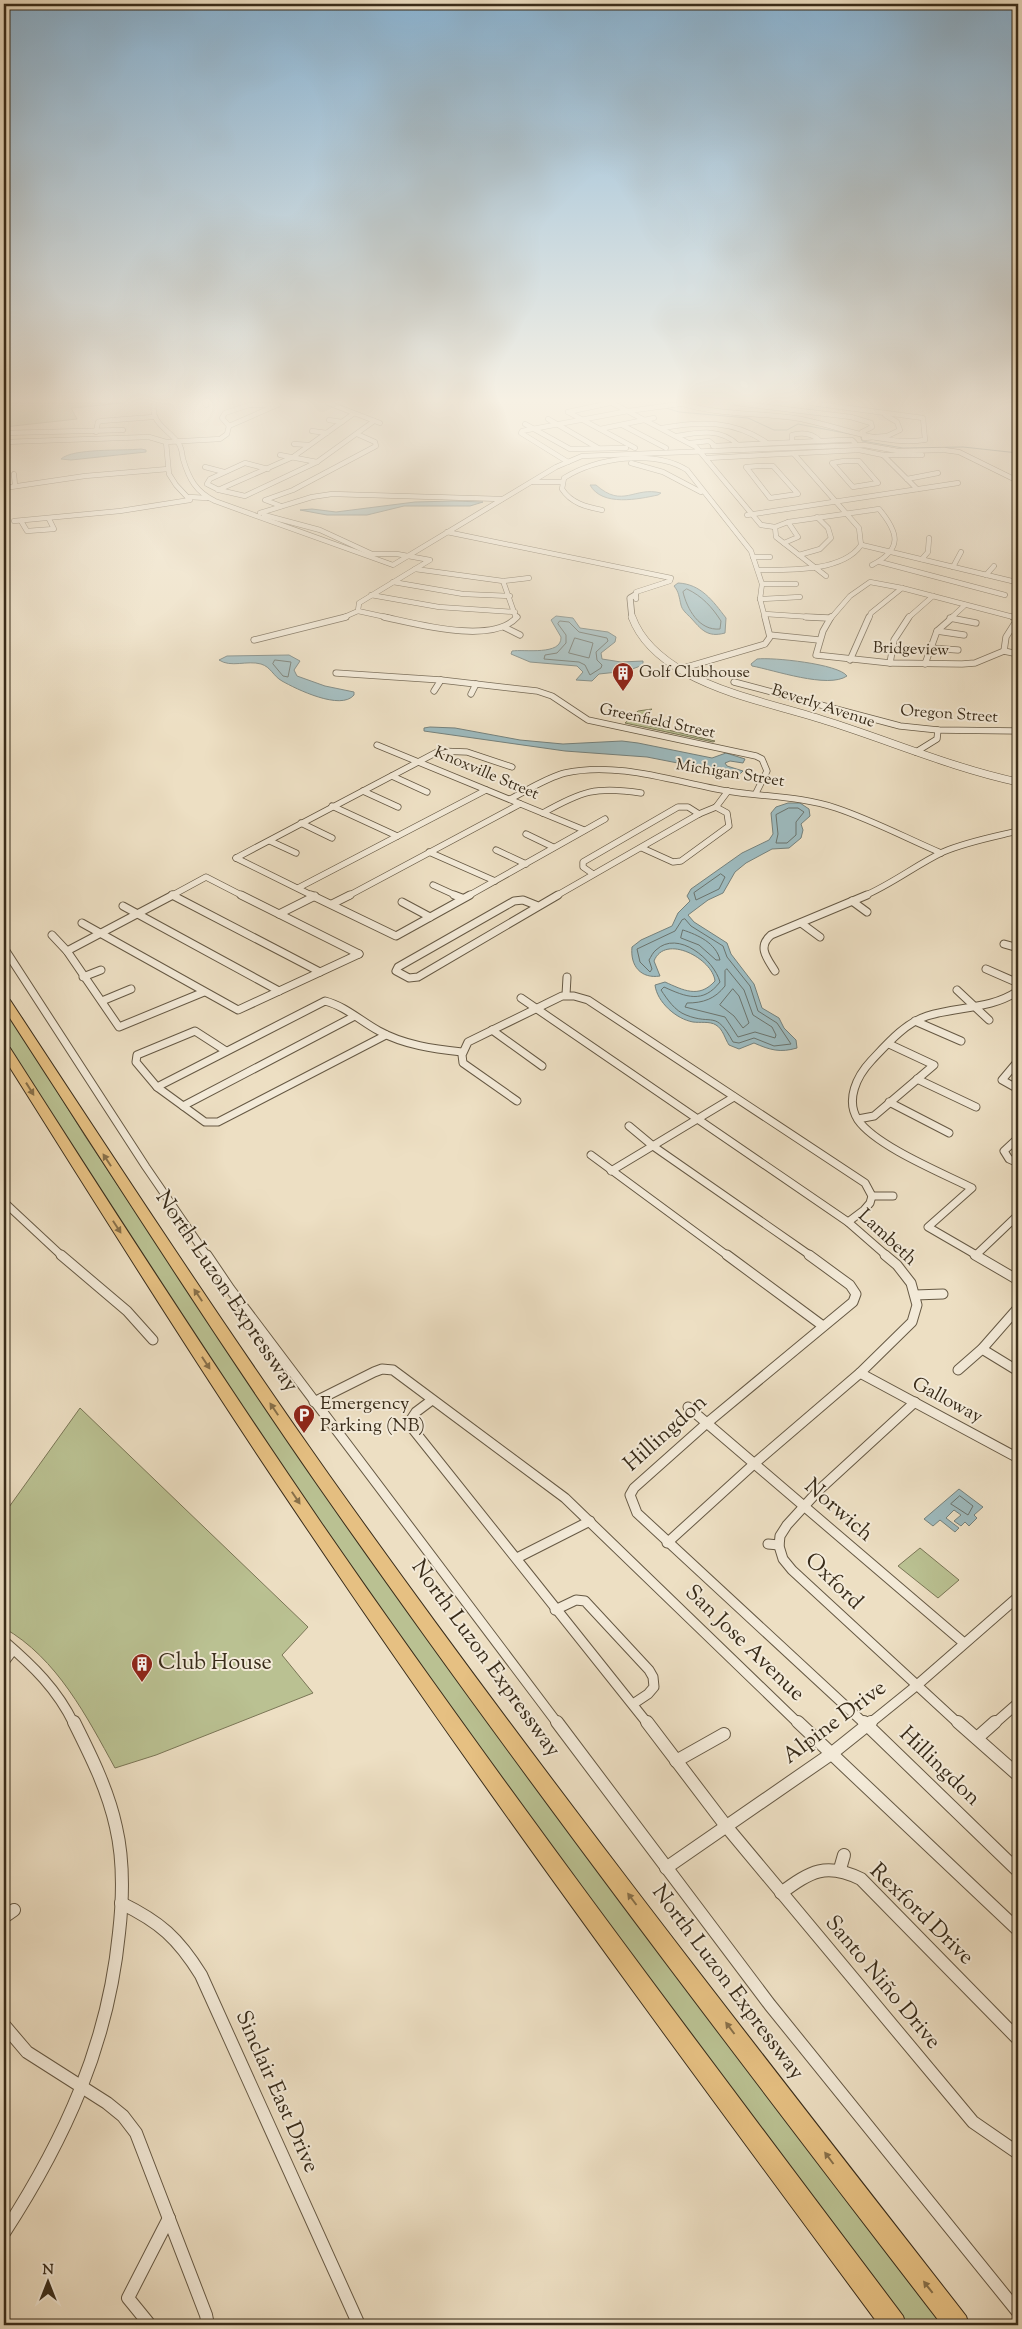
<svg xmlns="http://www.w3.org/2000/svg" width="1022" height="2329" font-family="'Sorts Mill Goudy',serif">
  <style>
    .green { fill: #bac192; stroke: #7a7656 }
    .water { fill: #9dbabe; stroke: #75817c }
    .lines { fill: none; stroke-linecap: round; stroke-linejoin: round }
    .shore { stroke: #6b736c; stroke-width: 1 }
    .stream { stroke: #75817c; stroke-width: 1 }
    .minor-far4-casing { stroke: #665944; stroke-width: 5.5 }
    .minor-far3-casing { stroke: #665944; stroke-width: 7 }
    .minor-far2-casing { stroke: #665944; stroke-width: 9 }
    .minor-far1-casing { stroke: #665944; stroke-width: 11 }
    .minor-casing { stroke: #665944; stroke-width: 14 }
    .tertiary-far1-casing { stroke: #665944; stroke-width: 7 }
    .tertiary-casing { stroke: #665944; stroke-width: 8 }
    .motorway-casing { stroke: #392c1a; stroke-width: 2 }
    .minor-far4 { stroke: #f3ead8; stroke-width: 4.5 }
    .minor-far3 { stroke: #f3ead8; stroke-width: 5.5 }
    .minor-far2 { stroke: #f3ead8; stroke-width: 7 }
    .minor-far1 { stroke: #f3ead8; stroke-width: 9 }
    .minor { stroke: #f3ead8; stroke-width: 12 }
    .tertiary-far1 { stroke: #f3ead8; stroke-width: 5.5 }
    .tertiary { stroke: #f3ead8; stroke-width: 7 }
    .motorway { fill: #e6c082; fill-rule: evenodd }
    .oneway { fill: #876f49 }
    .labels { text-anchor: middle; dominant-baseline: central; stroke-width: 4; stroke-linejoin: round; paint-order: stroke }
    .far-street-label { font-size: 16px; fill: #392c1a; stroke: #f3ead8 }
    .far-poi-label { font-size: 16px; fill: #392c1a; stroke: #f3ead8; text-anchor: start }
    .street-label { font-size: 19px; fill: #392c1a; stroke: #f3ead8 }
    .poi-label { font-size: 19px; fill: #392c1a; stroke: #f3ead8; text-anchor: start }
    .near-street-label { font-size: 22px; fill: #392c1a; stroke: #f3ead8 }
    .near-poi-label { font-size: 22px; fill: #392c1a; stroke: #f3ead8; text-anchor: start }
  </style>
  <rect width="100%" height="100%" fill="#eddfc3"/>
  <filter id="stains"><feTurbulence type="fractalNoise" baseFrequency=".004" numOctaves="4"/><feColorMatrix values="0 0 0 0 .2 0 0 0 0 .09 0 0 0 0 .02 0 0 0 .5 -.17"/></filter>
  <radialGradient id="worn" r=".72"><stop offset=".6" stop-color="#630" stop-opacity="0"/><stop offset="1" stop-color="#630" stop-opacity=".3"/></radialGradient>
  <g class="green">
    <path d="M4,403H123L71,408L77,419L4,427Z"/>
    <path d="M652,709L638,723L715,741L713,742L625,723L638,711Z"/>
    <path d="M4,1006L85,1136L238,1366L779,2110L943,2325H904L755,2127L485,1758L304,1500L66,1141L4,1038Z"/>
    <path d="M80,1408L308,1627L282,1655L313,1693L156,1755L115,1768C87,1717 57,1658 4,1628V1514Z"/>
    <path d="M920,1548L959,1580L938,1598L898,1566Z"/>
  </g>
  <g class="water">
    <path d="M141,449L146,450V452L71,460L61,459C73,448 122,451 141,449Z"/>
    <path d="M590,485H596C623,509 634,486 661,493L658,495C639,499 602,507 590,485Z"/>
    <path d="M453,501L483,502L470,506H404L367,515H327L300,510L312,509L336,512L415,502Z"/>
    <path d="M678,583C701,584 713,601 726,618L725,633C707,638 701,629 691,618C687,614 682,610 681,605C679,597 679,592 674,586Z"/>
    <path d="M556,616L573,618L580,628L608,632L616,637L615,642L601,653L602,659L621,662L643,661V665L627,671L599,674L592,681L576,680L583,672L577,666L530,662L511,654L512,651C524,649 562,656 561,637L551,620Z"/>
    <path d="M289,655L300,661L294,670L297,676L325,686L354,692V695C341,711 296,689 282,681C273,676 271,667 261,664C247,660 231,668 219,660L227,656Z"/>
    <path d="M757,659C772,657 839,664 847,676C828,689 774,670 752,666L751,664Z"/>
    <path d="M430,727L455,728L520,740L563,744L622,741L638,743L712,758L726,753L745,759L743,763L730,761L725,763L727,766L743,771L740,774H734L647,757L565,751L424,731V728Z"/>
    <path d="M788,803H800L809,809L810,816L801,824L803,830L801,838L789,848L772,849L746,863L735,872L723,893L708,900L688,915L694,922L727,943L731,954L754,984L762,1008L779,1018L784,1028L796,1040L797,1048C780,1053 770,1050 754,1043L739,1049L729,1045C725,1039 723,1029 716,1025C710,1021 700,1023 693,1022C676,1019 657,1002 655,985L665,982C683,990 699,999 715,981C713,959 665,933 654,961L660,976C641,979 630,966 632,947L641,940L672,926L678,913L690,901L687,896L691,889L742,853L769,840L773,834L771,813L776,807Z"/>
    <path d="M959,1489L983,1507L974,1515L977,1518L969,1526L965,1522L961,1526L954,1521L961,1515L954,1510L946,1518L959,1528L955,1532L940,1520L933,1526L924,1519Z"/>
  </g>
  <g class="lines">
    <g class="shore">
      <path d="M687,589C702,596 712,607 721,621L720,629C699,631 687,609 683,592Z"/>
      <path d="M560,621L569,622L579,632L607,638L608,641L596,652L597,660L602,665L601,668L590,675L585,665L579,662L544,659L545,655L557,653L566,643V635L558,624Z"/>
      <path d="M575,638L593,643L589,658L569,653Z"/>
      <path d="M275,660L291,662L288,677L283,676L273,664Z"/>
      <path d="M789,808H798L804,812L796,822V835L787,843H776L778,834L776,815Z"/>
      <path d="M721,874L725,877L719,889L696,900L694,893Z"/>
      <path d="M685,919L691,926L723,946L727,957L750,986L758,1011L777,1023L791,1044L774,1046L754,1038L739,1043L733,1042C715,1009 713,1026 686,1015C675,1011 667,999 661,990L664,987C686,997 703,1004 720,982C714,960 678,929 656,950C653,952 651,957 649,960L652,969L650,972L640,962L637,949L675,931L682,920Z"/>
      <path d="M683,930C698,935 716,943 720,960H716L699,945L681,938Z"/>
      <path d="M727,969L744,990L753,1015L772,1027L776,1035L775,1038L755,1032L738,1037L725,1017L685,1007L687,1003C703,1003 715,999 725,986V971Z"/>
      <path d="M733,989L739,996L749,1023L743,1028L734,1016L720,1005Z"/>
      <path d="M960,1496L973,1506L968,1515L951,1504Z"/>
    </g>
    <g class="stream">
      <path d="M664,403L666,408L679,412L748,418L774,430H787L798,424L850,434"/>
      <path d="M860,435L862,441L903,448L963,447L1018,453"/>
    </g>
    <g class="minor-far4-casing">
      <g id="minor-far4">
        <path d="M154,403C150,424 169,429 179,444C182,449 182,454 183,459C189,479 196,492 215,501L393,565L556,467L582,456L864,445L898,451L944,450L959,452L1018,481"/>
        <path d="M205,403L206,405"/>
        <path d="M328,403L380,423"/>
        <path d="M612,403L696,447L761,525L775,527"/>
        <path d="M680,403C719,416 761,412 801,419C841,427 884,446 925,440L923,418L811,403"/>
        <path d="M736,403L851,417L871,423L872,427L862,432"/>
        <path d="M568,412L635,448"/>
        <path d="M568,412L610,403"/>
        <path d="M548,419L598,448"/>
        <path d="M329,420L342,422"/>
        <path d="M525,424L570,449L626,448"/>
        <path d="M622,425L666,448"/>
        <path d="M229,426L277,405"/>
        <path d="M662,428C700,421 734,420 767,443"/>
        <path d="M600,429L654,418"/>
        <path d="M312,431L327,433"/>
        <path d="M96,432L98,422L101,421L153,417"/>
        <path d="M4,433L123,430"/>
        <path d="M677,436C699,432 721,428 738,445"/>
        <path d="M864,438L887,436L900,430L897,422L885,415"/>
        <path d="M4,442L149,437L166,442L220,439L227,434L229,426L222,418L225,413L249,405H278"/>
        <path d="M792,442V435C803,432 812,433 820,441"/>
        <path d="M690,443L709,441L715,446"/>
        <path d="M294,444L309,445"/>
        <path d="M713,446L842,440H852L855,443"/>
        <path d="M280,455L317,462"/>
        <path d="M883,455L917,489"/>
        <path d="M707,458L859,450L883,455H922"/>
        <path d="M844,461H859L878,483L853,487L832,463Z"/>
        <path d="M568,462L521,433L522,431L628,411L680,404"/>
        <path d="M631,463L663,472L701,492"/>
        <path d="M759,466H773L798,494L770,498L746,467Z"/>
        <path d="M205,467L224,472"/>
        <path d="M268,469L245,463L210,479L207,484L219,490L245,496L317,462L374,421"/>
        <path d="M14,474L15,486"/>
        <path d="M907,479L938,473"/>
        <path d="M533,482H562"/>
        <path d="M4,488L85,476L168,469"/>
        <path d="M218,490L293,457L353,414"/>
        <path d="M189,497L207,498"/>
        <path d="M281,506L265,500L293,490L376,446L375,442L357,434"/>
        <path d="M602,510C586,507 571,503 562,489L564,478C596,458 654,449 687,470L751,551L762,584L760,599L765,618"/>
        <path d="M260,513L312,497L332,494L502,499"/>
        <path d="M264,515L320,530L372,554H397L430,560L415,569"/>
        <path d="M747,515L958,483"/>
        <path d="M14,521L120,511L190,500L176,485L169,474L166,442"/>
        <path d="M21,521L27,531L54,529L49,519"/>
        <path d="M447,532L671,578L670,581L636,592V599"/>
        <path d="M784,543L798,537L788,522"/>
        <path d="M862,545L1016,582"/>
        <path d="M799,555L820,549L831,538L828,528L817,517"/>
        <path d="M753,557H770"/>
        <path d="M922,559L928,552L929,538"/>
        <path d="M880,562L1005,595"/>
        <path d="M953,567L961,552"/>
        <path d="M759,570C788,570 843,572 861,545L859,528L794,454"/>
        <path d="M986,575L994,566"/>
        <path d="M826,576L776,537L775,527L788,522L879,509C899,533 903,549 872,565"/>
        <path d="M503,581L516,618"/>
        <path d="M503,581L529,578"/>
        <path d="M393,582L463,594L510,596"/>
        <path d="M762,584H796"/>
        <path d="M371,595L439,607L515,612"/>
        <path d="M760,599L800,597"/>
        <path d="M765,614L826,618"/>
        <path d="M342,618L358,611"/>
        <path d="M390,618L358,611L359,603L415,569L503,581"/>
        <path d="M831,618L850,596L870,582L902,588L1017,618"/>
        <path d="M869,618L871,613L902,588"/>
        <path d="M908,618L933,596"/>
        <path d="M951,618L965,605"/>
      </g>
    </g>
    <g class="minor-far3-casing">
      <g id="minor-far3">
        <path d="M384,617C417,624 493,645 517,617"/>
        <path d="M806,617L829,618"/>
        <path d="M831,617L823,631L816,655L890,663L962,664L975,663L1004,651"/>
        <path d="M1013,617L1018,618"/>
        <path d="M950,618L976,623"/>
        <path d="M504,627L520,635"/>
        <path d="M937,631L964,635"/>
        <path d="M770,635L819,640"/>
        <path d="M254,640L346,617"/>
        <path d="M930,648L958,650"/>
        <path d="M1004,651L1006,637L1018,618"/>
        <path d="M1004,651L1018,654"/>
        <path d="M850,660L869,617"/>
        <path d="M890,663L894,640L909,617"/>
        <path d="M925,664L937,631L953,617"/>
        <path d="M680,669L765,644L770,637L765,617"/>
        <path d="M336,673L441,680L537,691L552,696L588,720L756,756L762,759L767,771L756,793"/>
        <path d="M734,682L900,726L938,730L1018,731"/>
        <path d="M434,691L441,680"/>
        <path d="M471,694L476,684"/>
        <path d="M377,745L584,830"/>
        <path d="M916,752L937,739L938,730"/>
        <path d="M392,776L427,792"/>
        <path d="M363,791L398,807"/>
        <path d="M510,799C528,790 546,778 565,773C617,761 675,782 727,791C763,797 801,796 836,808C872,820 906,838 941,853"/>
        <path d="M332,806L397,836"/>
        <path d="M543,813C582,791 596,786 641,793"/>
        <path d="M301,823L332,838"/>
        <path d="M526,834L553,847"/>
        <path d="M270,841L296,853"/>
        <path d="M642,848L673,862L681,861L729,826L727,813L716,807"/>
        <path d="M496,850L526,864"/>
        <path d="M429,852L495,881"/>
        <path d="M236,858L313,896"/>
        <path d="M236,858L439,751L467,752L512,767"/>
        <path d="M593,874L583,867V862L678,807H688L699,814"/>
        <path d="M433,885L457,896"/>
        <path d="M298,888L486,790"/>
        <path d="M171,896L206,877L243,896"/>
        <path d="M348,896L520,804"/>
        <path d="M468,896L605,819"/>
        <path d="M556,896L699,814L716,807L728,791"/>
        <path d="M864,896C892,884 916,865 943,852C966,842 993,837 1018,831"/>
      </g>
    </g>
    <g class="minor-far2-casing">
      <g id="minor-far2">
        <path d="M172,895L320,972"/>
        <path d="M241,895L359,954"/>
        <path d="M311,895L396,936L470,895"/>
        <path d="M454,895L462,898"/>
        <path d="M852,901L867,912"/>
        <path d="M402,902L430,917"/>
        <path d="M332,904L350,895"/>
        <path d="M123,906L279,991"/>
        <path d="M538,906L523,900L514,901L398,967L396,971L409,978L418,977L558,895"/>
        <path d="M279,914L315,896"/>
        <path d="M82,923L238,1010L359,954"/>
        <path d="M801,923L820,937"/>
        <path d="M52,935L67,951L119,1027L204,992"/>
        <path d="M1004,944L1018,948"/>
        <path d="M4,948L146,1167L207,1256"/>
        <path d="M67,951L173,895"/>
        <path d="M986,969L1018,983"/>
        <path d="M775,971C767,958 757,947 771,935L867,895"/>
        <path d="M83,977L101,970"/>
        <path d="M957,990L989,1020"/>
        <path d="M566,995L567,977"/>
        <path d="M521,998L848,1222L887,1256"/>
        <path d="M102,1001L131,989"/>
        <path d="M915,1021L961,1041"/>
        <path d="M492,1030L542,1066"/>
        <path d="M226,1051L195,1031L137,1055L136,1062L157,1087L205,1122H218L386,1035"/>
        <path d="M1018,1061L1002,1080L1018,1089"/>
        <path d="M917,1079L976,1107"/>
        <path d="M157,1087L325,1001C345,1006 362,1022 379,1031C404,1045 434,1049 462,1052"/>
        <path d="M517,1101L463,1063L462,1055L468,1042L562,996H574L588,1000L865,1183L872,1196L870,1203L864,1210L848,1222"/>
        <path d="M889,1102L949,1133"/>
        <path d="M183,1106L353,1017"/>
        <path d="M858,1119L874,1116L934,1065L889,1044"/>
        <path d="M629,1126L653,1146L811,1256"/>
        <path d="M1018,1138L1004,1151L1009,1159L1018,1163"/>
        <path d="M591,1155L728,1256"/>
        <path d="M611,1171L734,1097"/>
        <path d="M872,1196H893"/>
        <path d="M4,1202L62,1256"/>
        <path d="M976,1255L1018,1215"/>
        <path d="M978,1256L928,1227L972,1188C942,1173 876,1146 858,1120C845,1100 857,1076 871,1061C887,1044 905,1023 927,1016C958,1006 990,1010 1018,991"/>
      </g>
    </g>
    <g class="minor-far1-casing">
      <g id="minor-far1">
        <path d="M61,1255L127,1311L153,1340"/>
        <path d="M207,1255L230,1289L558,1724"/>
        <path d="M727,1255L823,1326"/>
        <path d="M809,1255L850,1285L856,1294L853,1302L707,1423L634,1488L630,1495L637,1513L865,1724"/>
        <path d="M975,1255L1018,1280"/>
        <path d="M915,1295L943,1294"/>
        <path d="M982,1349L1018,1371"/>
        <path d="M958,1370L982,1349L1018,1308"/>
        <path d="M860,1373L1018,1458"/>
        <path d="M432,1400L416,1412L410,1421L412,1428L648,1724"/>
        <path d="M314,1402L374,1372L382,1369L393,1370L565,1498L799,1724"/>
        <path d="M915,1402L819,1490L787,1525L780,1536L779,1546L783,1559L792,1570L959,1724"/>
        <path d="M688,1407L964,1643"/>
        <path d="M667,1543L755,1463L860,1373L912,1322L917,1305L911,1283L897,1265L885,1255"/>
        <path d="M768,1544L779,1545"/>
        <path d="M517,1558L590,1521"/>
        <path d="M555,1610L576,1600L585,1601L649,1670L653,1677L654,1687L648,1694L633,1704"/>
        <path d="M4,1641C33,1666 57,1689 74,1724"/>
        <path d="M4,1662L13,1650"/>
        <path d="M869,1724L916,1686L1018,1597"/>
        <path d="M994,1724L1018,1703"/>
      </g>
    </g>
    <g class="minor-casing">
      <g id="minor">
        <path d="M557,1722L770,2005L1018,2312"/>
        <path d="M647,1722L726,1826L973,2122L1018,2153"/>
        <path d="M798,1722L1018,1930"/>
        <path d="M864,1722L1018,1871"/>
        <path d="M958,1722L1018,1775"/>
        <path d="M977,1738L995,1722"/>
        <path d="M676,1761L724,1734"/>
        <path d="M666,1868L831,1754L871,1722"/>
        <path d="M840,1869L844,1855"/>
        <path d="M781,1893C811,1871 826,1862 861,1879L1018,2039"/>
        <path d="M121,1903C160,1922 178,1938 201,1975L359,2325"/>
        <path d="M4,1917L14,1910"/>
        <path d="M4,2025L27,2052L107,2103L123,2116L136,2133L206,2315L208,2325"/>
        <path d="M4,2233C65,2139 108,2045 119,1933C123,1898 124,1861 116,1827C108,1790 91,1756 74,1722"/>
        <path d="M150,2325L128,2298L169,2218"/>
      </g>
    </g>
    <g class="tertiary-far1-casing">
      <path id="tertiary-far1" d="M632,618L630,598L635,595"/>
    </g>
    <g class="tertiary-casing">
      <path id="tertiary" d="M632,617C641,642 663,660 686,673C730,697 782,706 830,722C893,742 953,768 1018,782"/>
    </g>
    <g class="motorway-casing">
      <g id="motorway">
        <path d="M4,996L10,1000C115,1160 219,1319 329,1475C533,1762 750,2039 966,2316L969,2325H942C729,2048 517,1770 317,1484C209,1328 107,1168 4,1009Z"/>
        <path d="M4,1044L10,1048C112,1208 215,1368 322,1524C508,1793 706,2054 903,2316L906,2325H879C686,2064 492,1803 310,1533C204,1377 104,1217 4,1058Z"/>
      </g>
    </g>
    <use href="#minor-far4" class="minor-far4"/>
    <use href="#minor-far3" class="minor-far3"/>
    <use href="#minor-far2" class="minor-far2"/>
    <use href="#minor-far1" class="minor-far1"/>
    <use href="#minor" class="minor"/>
    <use href="#tertiary-far1" class="tertiary-far1"/>
    <use href="#tertiary" class="tertiary"/>
    <use href="#motorway" class="motorway"/>
  </g>
  <defs><path id="oneway-solid" d="M-6-.8H1V-3.2L6.5 0L1 3.2V.8H-6Z" transform="scale(1.25)"/></defs>
  <g class="oneway">
    <use href="#oneway-solid" transform="translate(30 1089) rotate(58)"/>
    <use href="#oneway-solid" transform="translate(107 1160) rotate(-123)"/>
    <use href="#oneway-solid" transform="translate(117 1227) rotate(57)"/>
    <use href="#oneway-solid" transform="translate(198 1295) rotate(-124)"/>
    <use href="#oneway-solid" transform="translate(206 1363) rotate(57)"/>
    <use href="#oneway-solid" transform="translate(274 1409) rotate(-124)"/>
    <use href="#oneway-solid" transform="translate(296 1498) rotate(56)"/>
    <use href="#oneway-solid" transform="translate(632 1899) rotate(-127)"/>
    <use href="#oneway-solid" transform="translate(730 2028) rotate(-127)"/>
    <use href="#oneway-solid" transform="translate(829 2158) rotate(-127)"/>
    <use href="#oneway-solid" transform="translate(928 2287) rotate(-128)"/>
  </g>
  <linearGradient id="sky" x2="0" y2="1"><stop stop-color="#8ab6d7"/><stop offset="0.55" stop-color="#f7f1e4"/><stop offset="1" stop-color="#f7f1e4" stop-opacity="0"/></linearGradient>
  <rect width="1022" height="729" fill="url(#sky)"/>
  <defs>
    <g id="building-pin" transform="scale(1.125)"><path d="M0 17L-7.5 6A9.5 9.5 0 1 1 7.5 6Z" fill="#8f2418" stroke="#f3ead8"/><path d="M-4-6H4V6H1V3H-1V6H-4ZM-2.5-4.3h1.7v1.8h-1.7ZM.8-4.3h1.7v1.8H.8ZM-2.5-1h1.7V.8h-1.7ZM.8-1h1.7V.8H.8Z" fill="#fff"/></g>
    <g id="parking-pin" transform="scale(1.125)"><path d="M0 17L-7.5 6A9.5 9.5 0 1 1 7.5 6Z" fill="#8f2418" stroke="#f3ead8"/><path d="M-3.5-5.5H1a3.5 3.5 0 0 1 0 7H-1V5.5H-3.5ZM-1-3.4V-.6H.8a1.4 1.4 0 0 0 0-2.8Z" fill="#fff"/></g>
  </defs>
  <g fill-rule="evenodd">
    <use href="#building-pin" x="623" y="673"/>
    <use href="#parking-pin" x="304" y="1415"/>
    <use href="#building-pin" x="142" y="1664"/>
  </g>
  <g class="labels">
    <g class="far-street-label">
      <text transform="translate(911 650) rotate(2)">Bridgeview</text>
      <text transform="translate(823 707) rotate(18)">Beverly Avenue</text>
      <text transform="translate(949 715) rotate(4)">Oregon Street</text>
      <text transform="translate(657 722) rotate(12)">Greenfield Street</text>
      <text transform="translate(486 774) rotate(23)">Knoxville Street</text>
      <text transform="translate(730 774) rotate(9)">Michigan Street</text>
    </g>
    <g class="far-poi-label">
      <text x="639" y="673">Golf Clubhouse</text>
    </g>
    <g class="street-label">
      <text transform="translate(887 1238) rotate(43)">Lambeth</text>
      <text transform="translate(947 1401) rotate(28)">Galloway</text>
    </g>
    <g class="poi-label">
      <text x="320" y="1404">Emergency<tspan x="320" dy="22">Parking (NB)</tspan></text>
    </g>
    <g class="near-street-label">
      <text transform="translate(226 1292) rotate(56)">North Luzon Expressway</text>
      <text transform="translate(666 1434) rotate(-42)">Hillingdon</text>
      <text transform="translate(838 1511) rotate(41)">Norwich</text>
      <text transform="translate(833 1582) rotate(44)">Oxford</text>
      <text transform="translate(744 1644) rotate(44)">San Jose Avenue</text>
      <text transform="translate(485 1659) rotate(54)">North Luzon Expressway</text>
      <text transform="translate(835 1723) rotate(-37)">Alpine Drive</text>
      <text transform="translate(939 1767) rotate(44)">Hillingdon</text>
      <text transform="translate(921 1915) rotate(44)">Rexford Drive</text>
      <text transform="translate(727 1983) rotate(53)">North Luzon Expressway</text>
      <text transform="translate(882 1983) rotate(50)">Santo Niño Drive</text>
      <text transform="translate(276 2092) rotate(66)">Sinclair East Drive</text>
    </g>
    <g class="near-poi-label">
      <text x="158" y="1664">Club House</text>
    </g>
  </g>
  <rect width="1022" height="2329" fill="none" stroke="#eddfc3" stroke-width="20"/>
  <rect x="5" y="5" width="1012" height="2319" fill="none" stroke="#392c1a" stroke-width="2.5"/>
  <rect x="10" y="10" width="1002" height="2309" fill="none" stroke="#392c1a"/>
  <g transform="translate(48 2282)" stroke="#f3ead8" stroke-width="4" paint-order="stroke">
  <path d="M0-4L9 19L0 12L-9 19Z" fill="#392c1a"/>
  <text y="-8" font-size="14" font-weight="bold" text-anchor="middle" fill="#392c1a">N</text>
  </g>
  <rect width="100%" height="100%" filter="url(#stains)"/>
  <rect width="100%" height="100%" fill="url(#worn)"/>
</svg>
